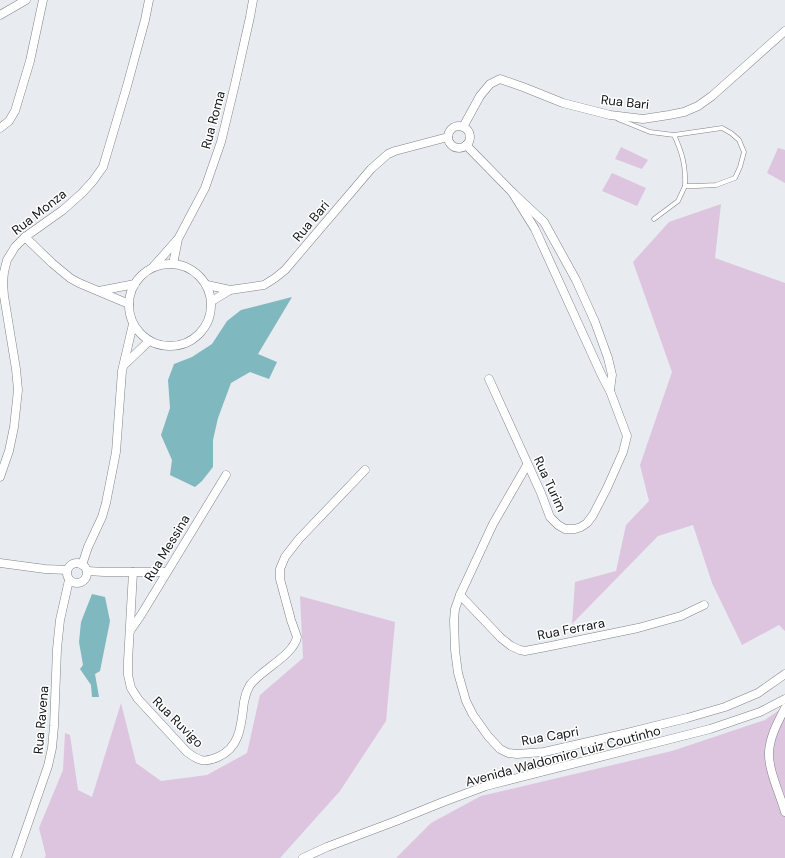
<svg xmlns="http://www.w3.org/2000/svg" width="785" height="858" font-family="'DM Sans',sans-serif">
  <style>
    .green { fill: #ddc5df }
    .water { fill: #7fb8be }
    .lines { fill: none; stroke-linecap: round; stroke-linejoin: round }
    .service-casing { stroke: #818388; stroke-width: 5 }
    .minor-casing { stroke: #818388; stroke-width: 9 }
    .service { stroke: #fff; stroke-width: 4 }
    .minor { stroke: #fff; stroke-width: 8 }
    .labels { text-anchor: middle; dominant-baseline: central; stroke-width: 3; stroke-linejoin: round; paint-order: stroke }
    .street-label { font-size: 13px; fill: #131416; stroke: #fff }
  </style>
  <rect width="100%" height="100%" fill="#e8ebf0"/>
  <g class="green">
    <path d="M621,147L648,160L642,169L615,159Z"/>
    <path d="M778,148L785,150V183L767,173Z"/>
    <path d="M612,173L646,188L637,206L602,191Z"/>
    <path d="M721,204L715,258L785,283V631L779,625L742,645L712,583L693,525L658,536L572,624L575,582L616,571L626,525L649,501L640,465L672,372L633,262L669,222Z"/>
    <path d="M300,596L395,622L386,721L340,791L280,858H44L46,856L39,828L63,770L65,733L70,735L78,790L92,797L121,703L136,763L161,781L207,775L247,753L260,695L303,658Z"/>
    <path d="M785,706V858H396L431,823L481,796L672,751L765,720Z"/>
  </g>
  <g class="water">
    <path d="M292,297L258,354L277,362L269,379L250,372L231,383L218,418L213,440V467L202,481L195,487L170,475L172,460L161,435L170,408L168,380L174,364L192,357L212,344L227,321L241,310Z"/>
    <path d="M92,594L105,597L110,621L100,671L95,674L99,697H92L91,685L80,669L83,665L79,642L81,622Z"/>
  </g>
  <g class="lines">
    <g class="service-casing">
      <g id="service">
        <path d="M618,119L650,132L674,135L722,128L731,133L739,140L744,152L740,167L735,178L716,185L696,186H685C686,166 682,152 674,135"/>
        <path d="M654,219L678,201L685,186"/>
      </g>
    </g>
    <g class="minor-casing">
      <g id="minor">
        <path d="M0,15L26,0"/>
        <circle cx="459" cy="137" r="11"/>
        <path d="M463,127L480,96L490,84L500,79L523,87L563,103L610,115L643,119L669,115L684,112L698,106L712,96L785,31"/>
        <path d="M0,128L9,121L15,111L30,61L43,0"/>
        <path d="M466,145L512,192L544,222L576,280L595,322L608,358L612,375L610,390"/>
        <path d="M25,237L52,263L70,278L79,283L129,304"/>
        <circle cx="170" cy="305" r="41"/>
        <path d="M173,264L178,239L205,188L221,142L235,84L250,17L253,0"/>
        <path d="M153,267L177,240"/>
        <path d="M207,285L230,290L264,285L275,278L285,270L371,169L388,154L395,151L448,137"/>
        <path d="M99,291L135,284"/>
        <path d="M212,301L230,290"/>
        <path d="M124,365L149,341"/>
        <path d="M489,379L541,493L550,517L558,525L565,529H575L581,527L587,523L593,515L607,488L623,452L627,436L610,391L602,376L535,229L512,192"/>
        <path d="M527,465L493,524L460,595L455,609L454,620L455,650L458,673L466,701L473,715L488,736L500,749L508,753L517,754L544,752L623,734L687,718L725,707L758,693L785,674"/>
        <path d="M0,477L9,451L14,427L18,390L16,369L4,296L3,283L4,272L7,260L15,247L25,237L63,210L82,193L93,181L103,167L127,86L145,20L149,0"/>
        <circle cx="77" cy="573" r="10"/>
        <path d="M0,563L45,569L67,570"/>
        <path d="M82,565L88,547L102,517L106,503L116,452L122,371L133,324"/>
        <path d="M87,571L104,572H166"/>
        <path d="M133,572L128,661V675L131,688L138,699L187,752C199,761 204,763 218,757C241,747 241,724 244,702C245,696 247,690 250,685C261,670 294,655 297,637L291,620L280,579V569L285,557L299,539L365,470"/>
        <path d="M460,595L501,638L511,646L520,650L525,651L546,647L638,628L681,616L704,605"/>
        <path d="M130,631L141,615L226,475"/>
        <path d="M785,708C778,722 770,736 769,752C768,770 780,794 785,812"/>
        <path d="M16,858L48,766L52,748L54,726L57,649L60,620L69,580"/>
        <path d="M303,858L327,847L396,821L443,802L486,786L710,729L760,712L785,699"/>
      </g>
    </g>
    <use href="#service" class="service"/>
    <use href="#minor" class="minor"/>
  </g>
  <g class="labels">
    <g class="street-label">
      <text transform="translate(625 102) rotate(6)">Rua Bari</text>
      <text transform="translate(213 120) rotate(-75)">Rua Roma</text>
      <text transform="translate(39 212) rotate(-38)">Rua Monza</text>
      <text transform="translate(311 221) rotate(-50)">Rua Bari</text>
      <text transform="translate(550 484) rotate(65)">Rua Turim</text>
      <text transform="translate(167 548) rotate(-59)">Rua Messina</text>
      <text transform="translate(571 629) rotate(-11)">Rua Ferrara</text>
      <text transform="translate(41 720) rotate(-85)">Rua Ravena</text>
      <text transform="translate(178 722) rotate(45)">Rua Ruvigo</text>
      <text transform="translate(550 736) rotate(-10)">Rua Capri</text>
      <text transform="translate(563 756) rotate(-15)">Avenida Waldomiro Luiz Coutinho</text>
    </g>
  </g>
</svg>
